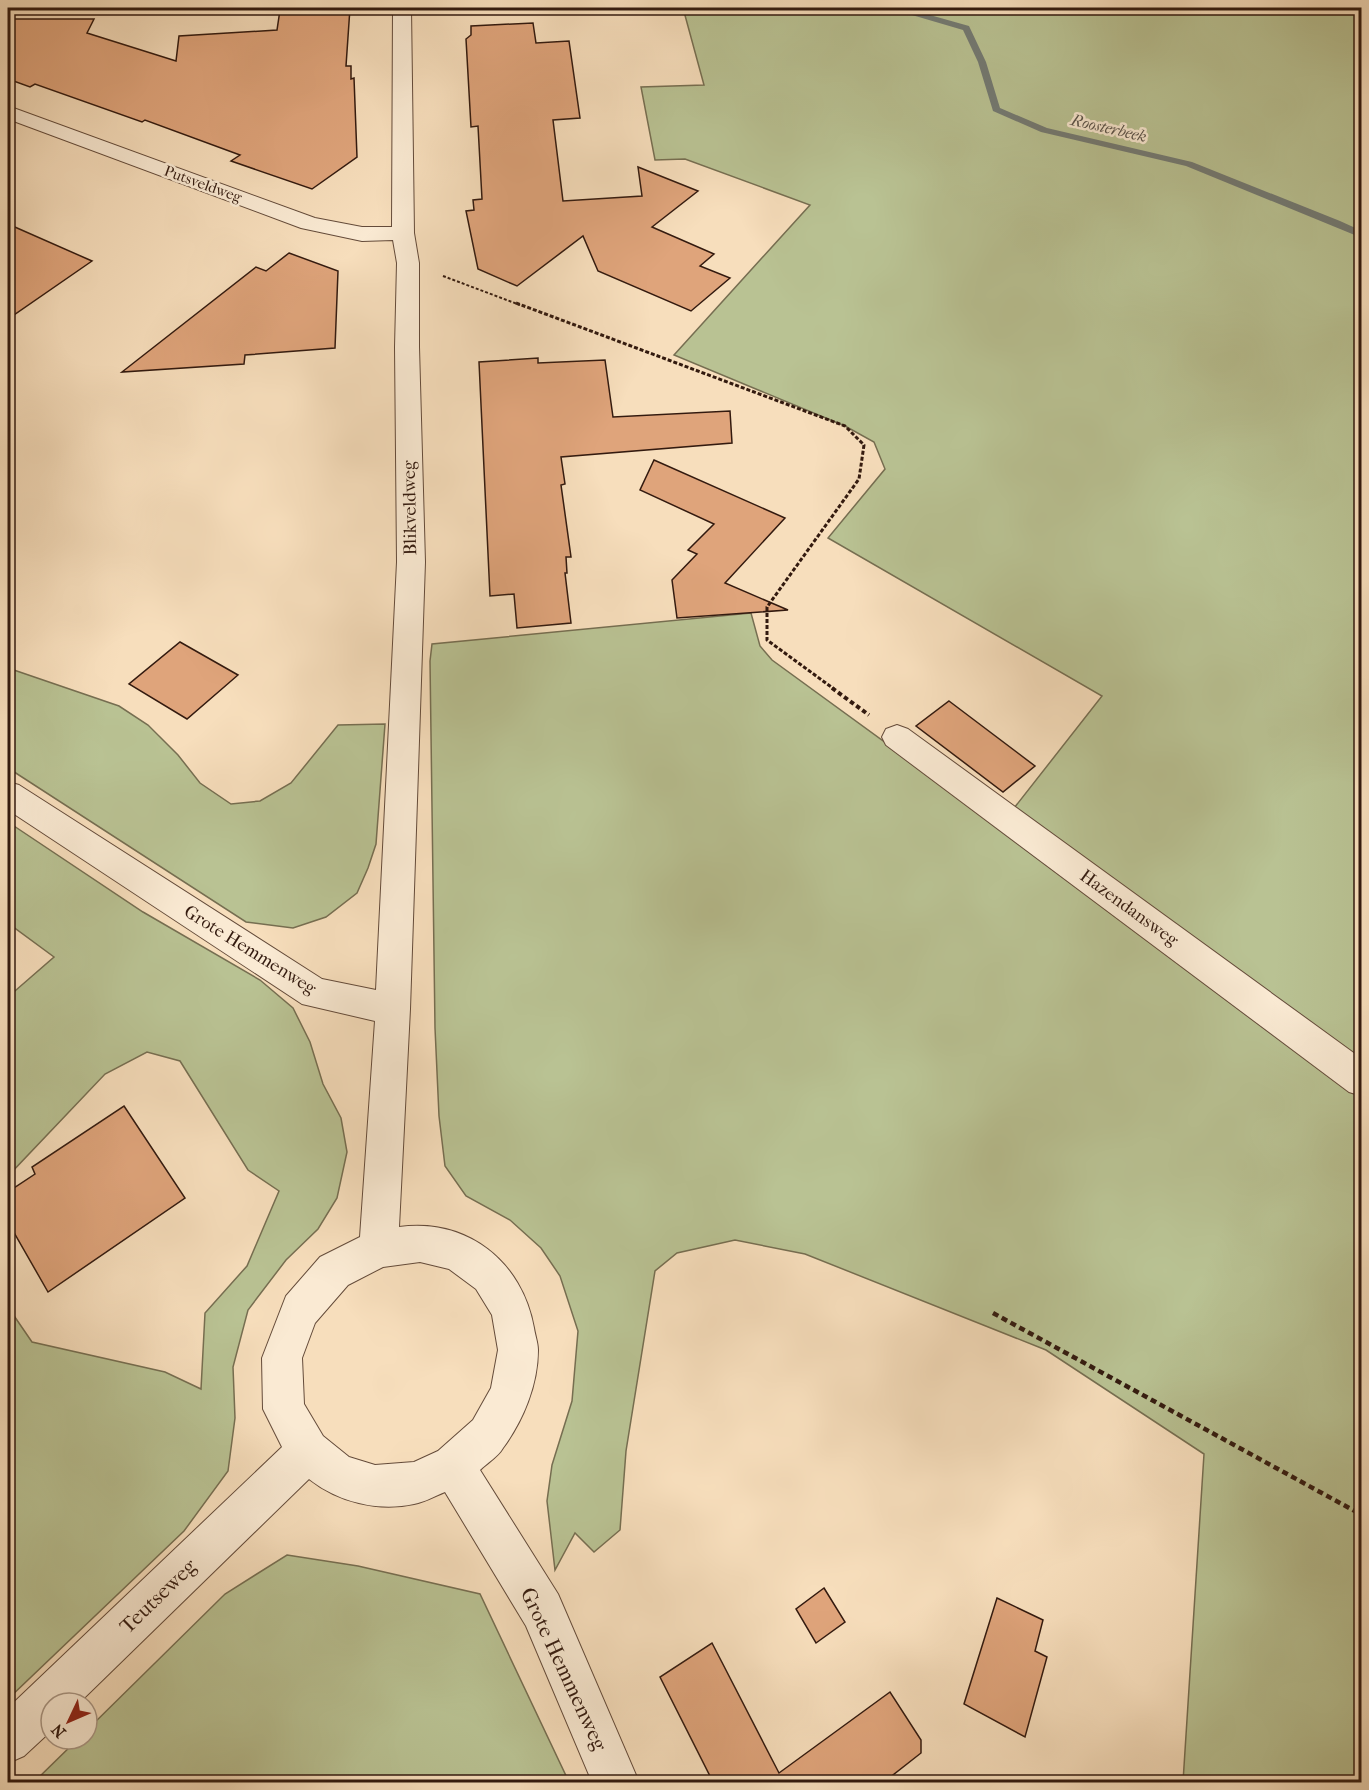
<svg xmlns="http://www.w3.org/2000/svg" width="1369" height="1790" font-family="'IM FELL French Canon',serif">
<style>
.green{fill:#b9c293;stroke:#766e51;stroke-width:1.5}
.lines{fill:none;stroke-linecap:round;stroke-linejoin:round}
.stream{fill:#747b74;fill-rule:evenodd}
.building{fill:#dfa47b;stroke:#331a0f;stroke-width:1.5}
.street-casing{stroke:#644b3a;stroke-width:2}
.path-far3{stroke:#331a0f;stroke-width:2;stroke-dasharray:3 2;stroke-linecap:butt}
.path-far2{stroke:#331a0f;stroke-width:3;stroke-dasharray:4 2;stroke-linecap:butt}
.path-far1{stroke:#331a0f;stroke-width:4;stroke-dasharray:4.5 3;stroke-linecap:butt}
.path{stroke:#331a0f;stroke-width:4.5;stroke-dasharray:6 4;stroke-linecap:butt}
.street{fill:#faead3;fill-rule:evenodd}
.labels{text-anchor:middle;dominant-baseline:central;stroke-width:5;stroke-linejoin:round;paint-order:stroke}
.far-street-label{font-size:15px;fill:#331a0f;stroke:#faead3}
.far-water-label{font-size:16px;font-style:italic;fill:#59524a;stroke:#faead3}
.street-label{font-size:18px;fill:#331a0f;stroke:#faead3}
.near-street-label{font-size:21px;fill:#331a0f;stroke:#faead3}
</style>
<rect width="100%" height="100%" fill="#f7debc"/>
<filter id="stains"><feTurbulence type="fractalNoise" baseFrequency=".00333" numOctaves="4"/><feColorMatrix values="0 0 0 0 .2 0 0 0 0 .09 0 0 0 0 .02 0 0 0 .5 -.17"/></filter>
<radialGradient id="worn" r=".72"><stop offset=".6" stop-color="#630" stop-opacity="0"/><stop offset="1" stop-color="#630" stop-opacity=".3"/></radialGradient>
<!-- green -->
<g class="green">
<polygon points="683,8 732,8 747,12 779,8 1361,8 1361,1782 1183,1782 1204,1454 1046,1350 805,1254 735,1240 677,1253 655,1271 626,1451 620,1530 594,1552 575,1533 555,1570 547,1501 552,1465 572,1401 578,1331 560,1276 541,1248 510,1220 466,1196 445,1166 439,1116 435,1028 430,661 432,644 751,613 760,646 772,660 1000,826 1102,696 828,538 885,469 874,442 845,426 674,355 810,205 685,159 655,160 641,87 704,85"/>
<polygon points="8,668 119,706 148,725 178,755 200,783 231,804 260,801 291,783 338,725 385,724 376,844 368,868 357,893 326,917 293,928 246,922 8,768"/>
<polygon points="8,822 143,912 260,980 293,1008 310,1042 323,1084 341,1118 347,1152 337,1198 318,1229 286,1260 248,1310 233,1367 235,1418 228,1471 184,1531 8,1699 8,1307 32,1342 165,1372 201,1389 205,1313 247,1266 279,1191 248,1170 180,1061 147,1052 105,1074 8,1176 8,997 54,957 8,923"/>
<polygon points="287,1555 358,1566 480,1594 569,1782 34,1782 78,1739 87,1739 87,1730 225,1594"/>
</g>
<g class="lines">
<!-- stream -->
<polygon class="stream" points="895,8 905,8 969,26 986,62 1000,108 1047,128 1192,162 1340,221 1362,231 1362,238 1186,166 1041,132 993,111 978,62 963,30 895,10"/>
</g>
<!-- building -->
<g class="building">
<polygon points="298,8 350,8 346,66 351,66 351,79 354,78 357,157 312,189 231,161 240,155 145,120 142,122 35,84 30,87 8,79 8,19 94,19 87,33 176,61 179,36 277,30 280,10"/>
<polygon points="533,23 536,43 569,41 580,118 553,120 563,201 642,196 638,167 698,191 652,227 714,254 700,266 730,278 691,311 598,271 583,236 517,286 478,269 466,211 474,210 473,200 482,199 478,126 471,127 466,39 471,35 471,26"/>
<polygon points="8,224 92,261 8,319"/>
<polygon points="289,253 338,271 335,348 245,355 244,364 122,372 256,267 266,271"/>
<polygon points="538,358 538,363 605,360 613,417 730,411 732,443 561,457 565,484 561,485 571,557 566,557 567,573 565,573 571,623 517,628 514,594 490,596 479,362"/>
<polygon points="654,460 785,518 725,583 788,610 677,618 672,580 697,554 688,550 714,524 640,490"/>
<polygon points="180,642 238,675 187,719 129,684"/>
<polygon points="949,701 1035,766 1003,792 916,726"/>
<polygon points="124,1106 185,1198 48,1292 8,1222 8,1192 35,1174 32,1167"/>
<polygon points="824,1588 845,1622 816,1643 796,1609"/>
<polygon points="997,1598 1043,1620 1035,1651 1047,1657 1025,1737 964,1704"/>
<polygon points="712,1643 779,1773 890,1692 921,1740 921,1753 884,1782 713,1782 660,1677"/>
</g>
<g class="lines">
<!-- street casing -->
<g class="street-casing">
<g id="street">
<path d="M393,8h18l3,225 5,30v84l6,215 -15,447 -11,218c68,-9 123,34 135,101 1,7 4,15 4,22 0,35 -15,71 -35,98 -5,9 -16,15 -23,22l78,124 81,188h-47l-66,-156 -81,-134c-10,4 -20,10 -31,12 -36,8 -76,-2 -105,-25l-230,224h-28v28l-27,25 -16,7v-55l274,-261 -19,-38 -1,-51 24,-62 34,-39 40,-20 15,-216 -73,-17 -294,-194v-28l11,3 303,194 54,11 21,-428 -2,-215 2,-84 -4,-23 -31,1 -61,-13 -293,-109v-13l307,112 47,9h30zM420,1262l29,7 27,20 16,26 6,35 -7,38 -18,32 -35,31 -24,11 -39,3 -26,-8 -26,-21 -19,-32 -2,-46 13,-35 33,-38 35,-18z"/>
<polygon points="897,725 908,729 1362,1059 1362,1096 1349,1092 886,745 882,737 886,729"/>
</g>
</g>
<!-- path-far3 -->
<polyline class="path-far3" points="443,276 520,305"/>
<!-- path-far2 -->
<polyline class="path-far2" points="516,303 845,426 864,445 859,479 767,607 767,640 834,689"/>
<!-- path-far1 -->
<polyline class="path-far1" points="832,688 869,715"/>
<!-- path -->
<polyline class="path" points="993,1313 1362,1515"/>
<!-- street -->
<use href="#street" class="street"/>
</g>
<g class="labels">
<!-- far-street labels -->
<g class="far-street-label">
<text transform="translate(203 184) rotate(20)">Putsveldweg</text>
</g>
<!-- far-water labels -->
<g class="far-water-label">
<text transform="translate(1109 128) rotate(13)">Roosterbeek</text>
</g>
<!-- street labels -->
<g class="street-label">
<text transform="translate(410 508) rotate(-91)">Blikveldweg</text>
<text transform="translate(1129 908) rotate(36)">Hazendansweg</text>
<text transform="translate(250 950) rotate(32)">Grote Hemmenweg</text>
</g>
<!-- near-street labels -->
<g class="near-street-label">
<text transform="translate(158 1596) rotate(-44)">Teutseweg</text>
<text transform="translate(564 1669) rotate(65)">Grote Hemmenweg</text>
</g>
</g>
<!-- margin -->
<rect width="1369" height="1790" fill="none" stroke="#f7debc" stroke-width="30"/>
<rect x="9" y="9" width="1351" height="1772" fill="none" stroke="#331a0f" stroke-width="3"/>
<rect x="15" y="15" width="1339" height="1760" fill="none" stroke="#331a0f" stroke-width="1.5"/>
<!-- north arrow -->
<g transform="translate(69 1721) rotate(226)"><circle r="28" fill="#faead3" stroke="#aa9785" stroke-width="1.5"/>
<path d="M0-4.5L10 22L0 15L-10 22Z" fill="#8f2418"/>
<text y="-9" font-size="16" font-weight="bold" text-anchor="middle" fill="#331a0f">N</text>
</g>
<rect width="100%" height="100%" filter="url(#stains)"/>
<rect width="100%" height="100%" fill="url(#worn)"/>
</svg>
